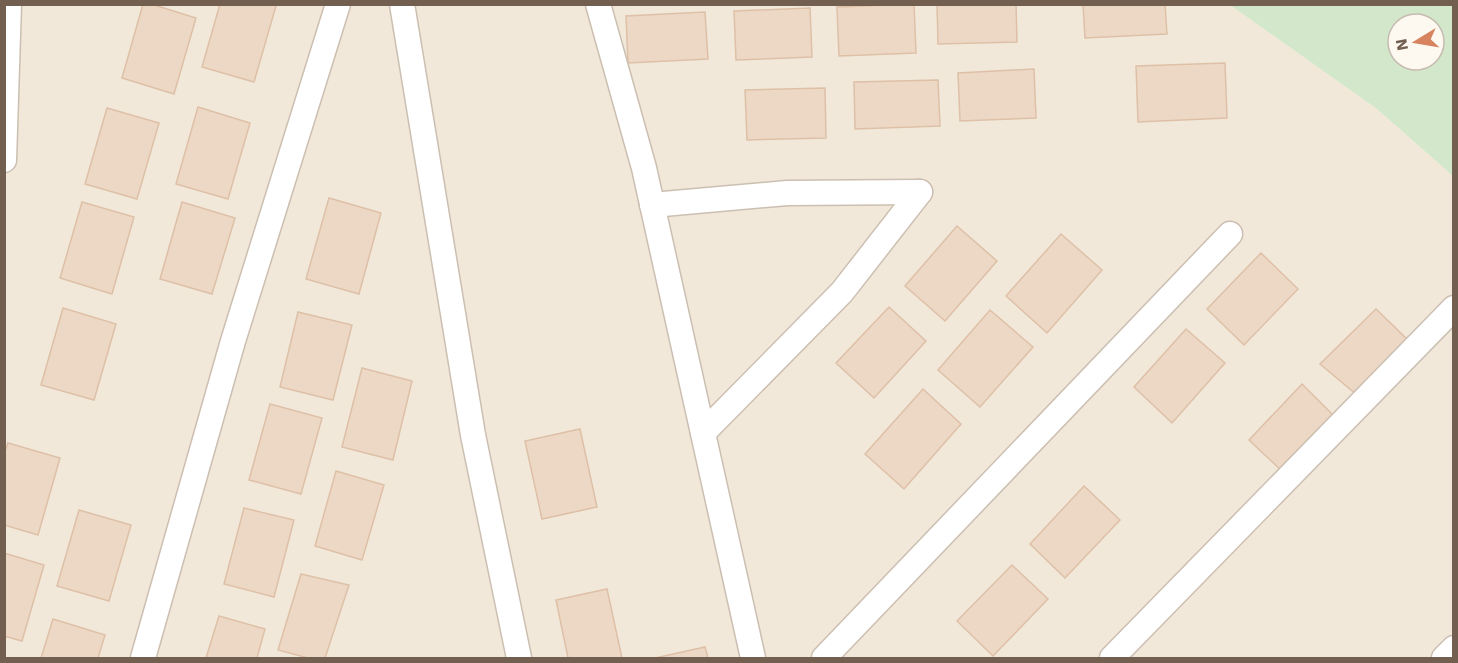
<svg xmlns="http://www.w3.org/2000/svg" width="1458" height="663" font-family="'Work Sans',sans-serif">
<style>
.residential{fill:#f1e8da}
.green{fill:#d3e7ca;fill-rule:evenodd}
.building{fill:#edd8c5;stroke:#dec0a7;stroke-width:1.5}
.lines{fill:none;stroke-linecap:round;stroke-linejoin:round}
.minor-casing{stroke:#ccbfb1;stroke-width:27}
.minor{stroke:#fff;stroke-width:24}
</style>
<rect width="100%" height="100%" fill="#faf6ea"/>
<!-- residential -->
<polygon class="residential" points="4,5 1230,5 1377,109 1453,176 1453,658 5,658"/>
<!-- green -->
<path class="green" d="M1230,5h223v171l-76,-67zM1398,24h36v36h-36z"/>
<!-- building -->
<g class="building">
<polygon points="143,4 151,4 196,18 174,94 122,78"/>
<polygon points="220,4 272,4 276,6 254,82 202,67"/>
<polygon points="914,4 916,53 839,56 837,7"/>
<polygon points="937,4 1016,4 1017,42 938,44"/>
<polygon points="1083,4 1165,4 1167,34 1085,38"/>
<polygon points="810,8 812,57 736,60 734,11"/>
<polygon points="705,12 708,59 628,63 626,16"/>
<polygon points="1225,63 1227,118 1138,122 1136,66"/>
<polygon points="1034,69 1036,118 960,121 958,73"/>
<polygon points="938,80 940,126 855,129 854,82"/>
<polygon points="825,88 826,138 747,140 745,90"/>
<polygon points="198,107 250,123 228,199 176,184"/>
<polygon points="107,108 159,123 137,199 85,184"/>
<polygon points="329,198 381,213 359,294 306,279"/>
<polygon points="82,202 134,217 112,294 60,278"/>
<polygon points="182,202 235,218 212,294 160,279"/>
<polygon points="957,226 997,261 945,321 905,286"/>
<polygon points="1061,234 1102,270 1047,333 1006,296"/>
<polygon points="1261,253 1298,289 1244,345 1207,309"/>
<polygon points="889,307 926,341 874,398 836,363"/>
<polygon points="63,308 116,324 94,400 41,385"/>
<polygon points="1376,309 1408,340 1357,395 1320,364"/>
<polygon points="990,310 1033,347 980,407 938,370"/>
<polygon points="298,312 352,325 333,400 280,387"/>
<polygon points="1186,329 1225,363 1172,423 1134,387"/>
<polygon points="362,368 412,381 393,460 342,447"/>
<polygon points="1302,384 1337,419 1284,473 1249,440"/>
<polygon points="923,389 961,424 904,489 865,454"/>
<polygon points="270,404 322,418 301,494 249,480"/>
<polygon points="580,429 597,507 542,519 525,441"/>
<polygon points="8,443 60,458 38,535 4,525 4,454"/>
<polygon points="336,471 384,485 362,560 315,546"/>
<polygon points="1084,486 1120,520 1065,578 1030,544"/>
<polygon points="244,508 294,520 274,597 224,584"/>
<polygon points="79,510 131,525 109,601 57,586"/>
<polygon points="4,553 44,565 22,641 4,636"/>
<polygon points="1012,565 1048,599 993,656 957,621"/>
<polygon points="301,574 349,585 325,658 308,658 278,650"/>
<polygon points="607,589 622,658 568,658 556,600"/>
<polygon points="219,616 265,629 257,658 206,658"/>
<polygon points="53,619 105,635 98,658 41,658"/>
<polygon points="705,647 708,658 655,658"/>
</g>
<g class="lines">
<!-- minor casing -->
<g class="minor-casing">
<g id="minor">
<polyline points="402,4 473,435 519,658"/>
<polyline points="598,4 644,168 753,658"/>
<polyline points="4,160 9,4"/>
<polyline points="652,205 787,193 920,192"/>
<polyline points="703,433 842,292 920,192"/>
<polyline points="143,658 233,341 338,4"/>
<polyline points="824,658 1230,234"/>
<polyline points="1112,658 1454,308"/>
<polyline points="1444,658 1454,648"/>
</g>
</g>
<!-- minor -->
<use href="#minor" class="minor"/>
</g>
<!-- border -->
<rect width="1458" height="663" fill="none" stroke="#735f50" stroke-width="12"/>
<!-- north arrow -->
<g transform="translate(1416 42) rotate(259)"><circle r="28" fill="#fdf9f1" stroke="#c6bbb1" stroke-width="1.5"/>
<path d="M0-4.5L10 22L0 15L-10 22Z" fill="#d6835e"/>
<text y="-9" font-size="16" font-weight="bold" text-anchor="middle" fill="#735f50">N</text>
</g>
</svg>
